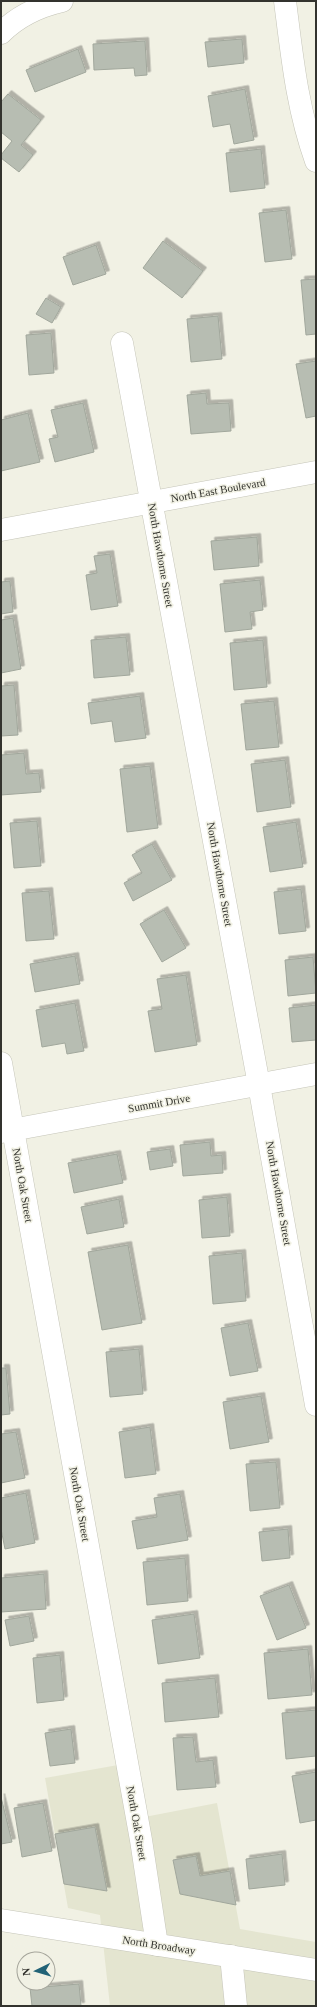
<svg xmlns="http://www.w3.org/2000/svg" width="317" height="2007" font-family="Georgia,serif">
<style>
.built{fill:#e4e5d0}
.building{fill:#b7bdb2;stroke:#a1a79c;filter:url(#shadow)}
.lines{fill:none;stroke-linecap:round;stroke-linejoin:round}
.minor-casing{stroke:#c5c5b9;stroke-width:23}
.secondary-casing{stroke:#c5c5b9;stroke-width:23}
.minor{stroke:#fff;stroke-width:22}
.secondary{stroke:#fff;stroke-width:22}
.labels{text-anchor:middle;dominant-baseline:central;stroke-width:3;stroke-linejoin:round;paint-order:stroke}
.street-label{font-size:11px;fill:#33332e;stroke:#f1f1e4}
</style>
<defs>
<filter id="shadow"><feDropShadow dx="3.5" dy="-3.5" stdDeviation="0" flood-color="#0004"/></filter>
</defs>
<rect width="100%" height="100%" fill="#f1f1e4"/>
<!-- built -->
<polygon class="built" points="118,1765 129,1820 217,1803 240,1929 316,1942 316,2006 110,2006 100,1915 68,1908 45,1778"/>
<!-- building -->
<g class="building">
<polygon points="242,39 244,63 208,67 205,42"/>
<polygon points="145,41 147,75 135,76 134,68 94,70 93,44"/>
<polygon points="78,49 86,72 35,92 26,70"/>
<polygon points="245,89 254,140 234,144 230,124 213,127 208,96"/>
<polygon points="8,94 41,120 21,145 33,155 19,172 1,158 1,155 12,141 1,132 1,102"/>
<polygon points="261,149 265,188 230,192 226,153"/>
<polygon points="286,210 292,259 265,262 259,213"/>
<polygon points="163,241 203,271 182,298 143,268"/>
<polygon points="96,245 106,274 73,285 63,257"/>
<polygon points="316,279 316,334 306,335 301,280"/>
<polygon points="46,298 61,307 52,323 36,314"/>
<polygon points="218,316 222,359 191,362 187,319"/>
<polygon points="51,333 54,373 29,375 26,335"/>
<polygon points="316,361 316,416 306,418 296,364"/>
<polygon points="206,393 207,404 229,403 231,431 191,434 187,395"/>
<polygon points="83,403 94,452 55,462 49,439 58,437 51,410"/>
<polygon points="28,413 40,462 1,471 1,420"/>
<polygon points="257,537 259,566 214,570 211,541"/>
<polygon points="110,554 118,606 91,610 86,575 97,573 94,556"/>
<polygon points="260,580 263,610 250,612 252,629 225,632 220,584"/>
<polygon points="10,581 13,612 1,614 1,582"/>
<polygon points="13,618 21,669 1,673 1,620"/>
<polygon points="126,637 130,675 94,678 91,640"/>
<polygon points="263,640 267,687 234,690 230,643"/>
<polygon points="14,685 18,735 1,736 1,686"/>
<polygon points="140,696 146,738 115,742 112,721 91,724 88,703"/>
<polygon points="274,701 279,747 246,750 241,704"/>
<polygon points="24,753 26,774 39,773 41,792 1,795 1,755"/>
<polygon points="285,760 291,807 257,812 251,764"/>
<polygon points="150,766 158,828 127,832 120,769"/>
<polygon points="37,821 41,866 14,868 10,823"/>
<polygon points="296,822 303,867 270,872 263,827"/>
<polygon points="152,844 172,880 133,901 124,883 142,873 132,855"/>
<polygon points="301,889 306,931 279,934 274,892"/>
<polygon points="49,891 54,939 26,941 22,893"/>
<polygon points="164,910 186,948 162,962 140,924"/>
<polygon points="75,956 80,984 35,992 30,964"/>
<polygon points="313,957 316,993 288,996 285,960"/>
<polygon points="186,975 197,1045 155,1052 148,1011 162,1009 157,979"/>
<polygon points="75,1003 84,1051 67,1054 65,1043 42,1047 36,1010"/>
<polygon points="316,1005 316,1040 292,1042 289,1008"/>
<polygon points="210,1142 211,1156 222,1155 223,1173 183,1176 180,1145"/>
<polygon points="170,1149 173,1166 150,1170 147,1152"/>
<polygon points="117,1154 123,1183 74,1193 68,1163"/>
<polygon points="227,1197 230,1236 202,1238 199,1200"/>
<polygon points="119,1199 124,1227 87,1234 81,1207"/>
<polygon points="128,1245 142,1323 102,1330 88,1252"/>
<polygon points="242,1253 246,1301 213,1304 209,1256"/>
<polygon points="248,1323 258,1371 230,1376 221,1328"/>
<polygon points="139,1349 143,1394 110,1397 106,1352"/>
<polygon points="1,1368 6,1368 10,1414 1,1415"/>
<polygon points="261,1396 269,1442 230,1449 223,1402"/>
<polygon points="150,1427 156,1474 125,1478 119,1432"/>
<polygon points="16,1432 25,1478 1,1483 1,1434"/>
<polygon points="276,1462 280,1508 250,1511 246,1464"/>
<polygon points="26,1493 35,1543 5,1549 1,1529 1,1498"/>
<polygon points="180,1494 188,1540 137,1549 132,1521 157,1517 154,1498"/>
<polygon points="288,1529 290,1558 262,1561 259,1532"/>
<polygon points="185,1558 188,1601 147,1605 143,1562"/>
<polygon points="44,1574 46,1609 1,1612 1,1578"/>
<polygon points="289,1585 306,1628 277,1640 260,1596"/>
<polygon points="194,1614 200,1658 158,1664 152,1620"/>
<polygon points="29,1616 34,1641 10,1646 5,1620"/>
<polygon points="308,1649 312,1695 268,1699 264,1653"/>
<polygon points="60,1655 64,1700 37,1703 33,1658"/>
<polygon points="215,1678 219,1717 165,1722 162,1683"/>
<polygon points="316,1710 316,1756 286,1759 282,1713"/>
<polygon points="71,1729 75,1763 50,1766 45,1733"/>
<polygon points="193,1737 196,1762 213,1760 216,1787 177,1790 173,1738"/>
<polygon points="316,1772 316,1820 300,1823 292,1776"/>
<polygon points="1,1797 12,1842 1,1844"/>
<polygon points="43,1803 52,1851 22,1857 14,1808"/>
<polygon points="95,1827 107,1891 64,1884 55,1834"/>
<polygon points="282,1854 285,1885 249,1889 246,1859"/>
<polygon points="196,1856 200,1876 230,1871 236,1905 180,1894 173,1860"/>
<polygon points="79,1984 81,2006 32,2006 30,1988"/>
</g>
<g class="lines">
<!-- minor casing -->
<g class="minor-casing">
<g id="minor">
<path d="M285,1c7,55 12,107 31,160"/>
<path d="M1,33c17,-17 39,-27 61,-32"/>
<polyline points="122,343 259,1085 316,1405"/>
<polyline points="1,530 316,472"/>
<polyline points="1,1063 141,1840 157,1945"/>
<polyline points="1,1132 316,1074"/>
<polyline points="231,1956 236,2006"/>
</g>
</g>
<!-- secondary casing -->
<g class="secondary-casing">
<polyline id="secondary" points="1,1920 316,1970"/>
</g>
<!-- minor -->
<use href="#minor" class="minor"/>
<!-- secondary -->
<use href="#secondary" class="secondary"/>
</g>
<g class="labels">
<!-- street labels -->
<g class="street-label">
<text transform="translate(218 490) rotate(-10)">North East Boulevard</text>
<text transform="translate(161 555) rotate(80)">North Hawthorne Street</text>
<text transform="translate(220 874) rotate(80)">North Hawthorne Street</text>
<text transform="translate(159 1103) rotate(-10)">Summit Drive</text>
<text transform="translate(23 1185) rotate(80)">North Oak Street</text>
<text transform="translate(279 1193) rotate(80)">North Hawthorne Street</text>
<text transform="translate(80 1504) rotate(80)">North Oak Street</text>
<text transform="translate(137 1823) rotate(80)">North Oak Street</text>
<text transform="translate(159 1945) rotate(9)">North Broadway</text>
</g>
</g>
<!-- border -->
<rect width="317" height="2007" fill="none" stroke="#33332e" stroke-width="4"/>
<!-- north arrow -->
<g transform="translate(36 1971) rotate(265)"><circle r="19" fill="#f1f1e4" stroke="#a5a59b"/>
<path d="M0-3L7 15L0 10L-7 15Z" fill="#216276"/>
<text y="-6" font-size="11" font-weight="bold" text-anchor="middle" fill="#33332e">N</text>
</g>
</svg>
